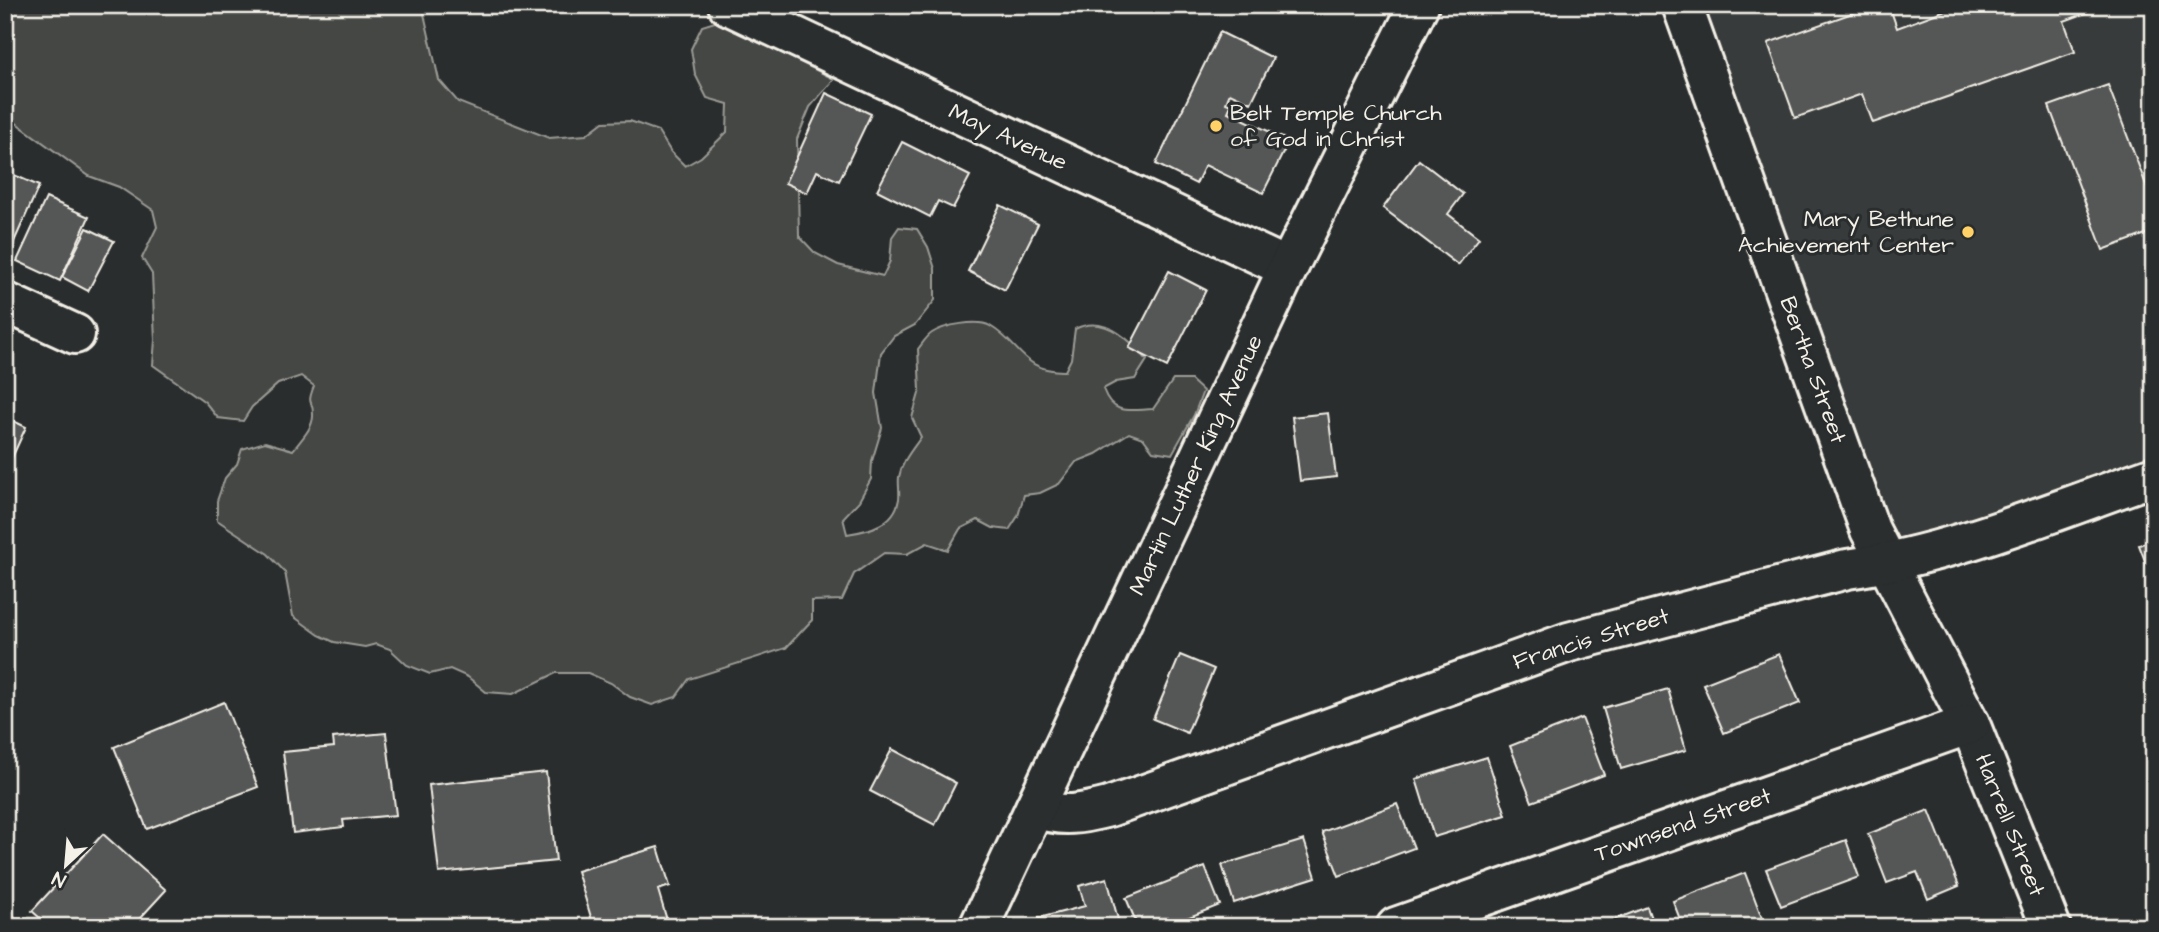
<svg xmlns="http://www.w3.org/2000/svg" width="2159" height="932" font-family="'Architects Daughter',sans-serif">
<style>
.built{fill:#373a3a}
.green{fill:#444645;stroke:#9c9c96;stroke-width:2}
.building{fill:#555756;stroke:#f4f1e8;stroke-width:2}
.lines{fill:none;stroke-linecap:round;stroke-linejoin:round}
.minor-casing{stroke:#f4f1e8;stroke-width:44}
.minor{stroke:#2a2d2e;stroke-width:38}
.poi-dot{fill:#ffd166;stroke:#2a2d2e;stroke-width:2.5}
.labels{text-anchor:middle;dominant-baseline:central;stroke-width:6;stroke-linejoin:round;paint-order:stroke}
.poi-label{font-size:23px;fill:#f4f1e8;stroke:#2a2d2e;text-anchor:start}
.street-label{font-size:23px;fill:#f4f1e8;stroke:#2a2d2e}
</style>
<rect width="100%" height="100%" fill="#2a2d2e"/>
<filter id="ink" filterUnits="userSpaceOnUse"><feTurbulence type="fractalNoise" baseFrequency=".0143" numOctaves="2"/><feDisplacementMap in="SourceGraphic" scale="14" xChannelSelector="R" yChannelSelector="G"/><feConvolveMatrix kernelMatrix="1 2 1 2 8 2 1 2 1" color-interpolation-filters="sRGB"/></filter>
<g filter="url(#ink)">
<!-- built -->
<polygon class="built" points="1703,5 2154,5 2154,460 1907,542 1895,542 1888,535"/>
<!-- green -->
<path class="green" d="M5,5h417l17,75 19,22 91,36 37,-3 17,-13 27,-1 28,10 13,21 14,14 16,-9 26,-25 1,-28 -21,-6 -12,-24 -4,-25 11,-23 16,-5 116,58 -24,28 -13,32 2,97 16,17 23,12 45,11 7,-15 2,-24 7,-10 18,2 11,18 7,22v31l-20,25 -21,11 -13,17 -5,40 6,35 -10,33 -1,18 -12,22 -16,17 4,16c22,-3 48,-10 52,-35 1,-7 -1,-15 0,-22 3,-16 13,-27 22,-40l-9,-19 8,-28 -2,-41c4,-5 9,-13 14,-16 12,-8 46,-14 58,-7 31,18 32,46 75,45l6,-12 4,-30c29,-15 55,10 72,31l-12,19 -19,3 -13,7c10,27 26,21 50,20l20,-29h18l12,11 -9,24 -22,39 -19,-3 -10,-13 -14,-5 -33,21 -20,8 -17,22 -19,9 -16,2 -6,21 -9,14 -16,-2 -15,-8 -18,9 -12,21 -21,-7 -20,11 -23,-1 -30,21 -12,26 -30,1v19l-26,28 -97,31 -13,18 -24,8 -22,-8 -19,-14 -23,-10h-32l-43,21 -27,-2 -18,-15 -18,-8 -20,5 -23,-9 -17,-16 -14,-5 -11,3 -31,-5 -15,-7 -26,-19 -8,-44 -17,-18 -51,-34v-19l8,-23 12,-14 5,-15 23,-7 28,8c8,-10 21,-23 20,-36 0,-15 -7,-8 1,-28l-13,-10 -23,8 -26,23 -9,14 -25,-3 -13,-16 -52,-37 2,-25 -3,-66 -10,-16 15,-31 -4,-17 -34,-23 -30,-11 -77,-56 -7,-2z"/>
<!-- building -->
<g class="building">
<polygon points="1875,5 1889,5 1897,28 1959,5 2108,5 2064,21 2075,52 1873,123 1862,94 1795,118 1768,43"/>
<polygon points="1220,32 1273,58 1251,103 1230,93 1226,103 1231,105 1228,112 1289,141 1263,193 1205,165 1196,184 1156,164"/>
<polygon points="2108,85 2154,206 2154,231 2103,250 2049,106"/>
<polygon points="826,93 871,114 839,181 817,171 807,193 785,183"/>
<polygon points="902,142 970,176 953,208 938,201 930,217 877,190"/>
<polygon points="1419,160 1463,194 1448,214 1479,238 1458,265 1383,208"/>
<polygon points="5,171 39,186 9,253 5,251"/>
<polygon points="46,198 89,217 60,281 17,261"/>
<polygon points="1000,205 1038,224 1005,290 968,271"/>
<polygon points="87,228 114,241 88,291 62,277"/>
<polygon points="1169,271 1206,290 1167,367 1129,348"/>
<polygon points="1328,413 1336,477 1300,481 1292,417"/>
<polygon points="5,417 26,427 5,473"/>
<polygon points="2154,539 2154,584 2139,545"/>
<polygon points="1779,654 1800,703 1724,733 1703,684"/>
<polygon points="1180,655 1214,669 1187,733 1153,719"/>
<polygon points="1668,689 1686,750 1621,769 1603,708"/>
<polygon points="224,702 258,787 147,829 114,747"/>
<polygon points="1582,718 1604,775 1532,802 1510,746"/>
<polygon points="386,733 396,815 343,820 344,827 293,833 283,752 334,747 333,738"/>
<polygon points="892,749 956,783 935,825 870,791"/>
<polygon points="1487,757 1506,815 1434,837 1416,779"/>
<polygon points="546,772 556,861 439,873 429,785"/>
<polygon points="1397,804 1414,848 1339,876 1322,832"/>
<polygon points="1929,810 1959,886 1928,899 1917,872 1887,883 1868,834"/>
<polygon points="103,834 166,890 132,927 50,927 32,911"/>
<polygon points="1304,840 1316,877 1234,903 1222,865"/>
<polygon points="1846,840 1859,877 1781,906 1766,869"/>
<polygon points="658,847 670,886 658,890 669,927 594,927 577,871"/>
<polygon points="1205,867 1220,905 1164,927 1138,927 1126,898"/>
<polygon points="1745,873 1765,926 1683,927 1673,901"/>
<polygon points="1107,878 1120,927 1041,927 1039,918 1085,906 1079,886"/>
<polygon points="1647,907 1654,927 1595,927"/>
</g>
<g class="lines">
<!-- minor casing -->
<g class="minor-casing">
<g id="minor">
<polyline points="728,5 1288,268"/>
<polyline points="1682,5 1870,530 1970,724 2051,927"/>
<polyline points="5,302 75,334"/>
<path d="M1035,808c27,10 47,6 74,-1l460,-165 278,-73c106,-15 206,-58 307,-93"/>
<polyline points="979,927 1288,268 1419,5"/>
<polyline points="1396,927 1970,724"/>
</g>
</g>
<!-- minor -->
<use href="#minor" class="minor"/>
</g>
</g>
<!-- markers -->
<g class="poi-dot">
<circle cx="1216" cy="126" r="7"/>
<circle cx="1968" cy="232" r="7"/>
</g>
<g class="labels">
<!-- poi labels -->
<g class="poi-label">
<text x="1230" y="113">Belt Temple Church<tspan x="1230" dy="26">of God in Christ</tspan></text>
<text x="1954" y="219" text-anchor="end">Mary Bethune<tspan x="1954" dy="26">Achievement Center</tspan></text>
</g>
<!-- street labels -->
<g class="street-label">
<text transform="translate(1008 137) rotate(25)">May Avenue</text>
<text transform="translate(1813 370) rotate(70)">Bertha Street</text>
<text transform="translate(1196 465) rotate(-65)">Martin Luther King Avenue</text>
<text transform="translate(1591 639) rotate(-17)">Francis Street</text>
<text transform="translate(1683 825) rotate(-19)">Townsend Street</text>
<text transform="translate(2010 825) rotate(68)">Harrell Street</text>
</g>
</g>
<!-- margin -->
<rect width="2159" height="932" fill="none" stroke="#2a2d2e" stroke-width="28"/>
<rect x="14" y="14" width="2131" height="904" fill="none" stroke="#f4f1e8" stroke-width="2.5" filter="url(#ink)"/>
<!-- north arrow -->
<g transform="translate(66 865) rotate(206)" stroke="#2a2d2e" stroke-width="5" paint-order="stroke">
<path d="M0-5L12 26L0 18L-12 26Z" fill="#f4f1e8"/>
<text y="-10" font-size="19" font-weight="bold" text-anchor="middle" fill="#f4f1e8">N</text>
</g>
</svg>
